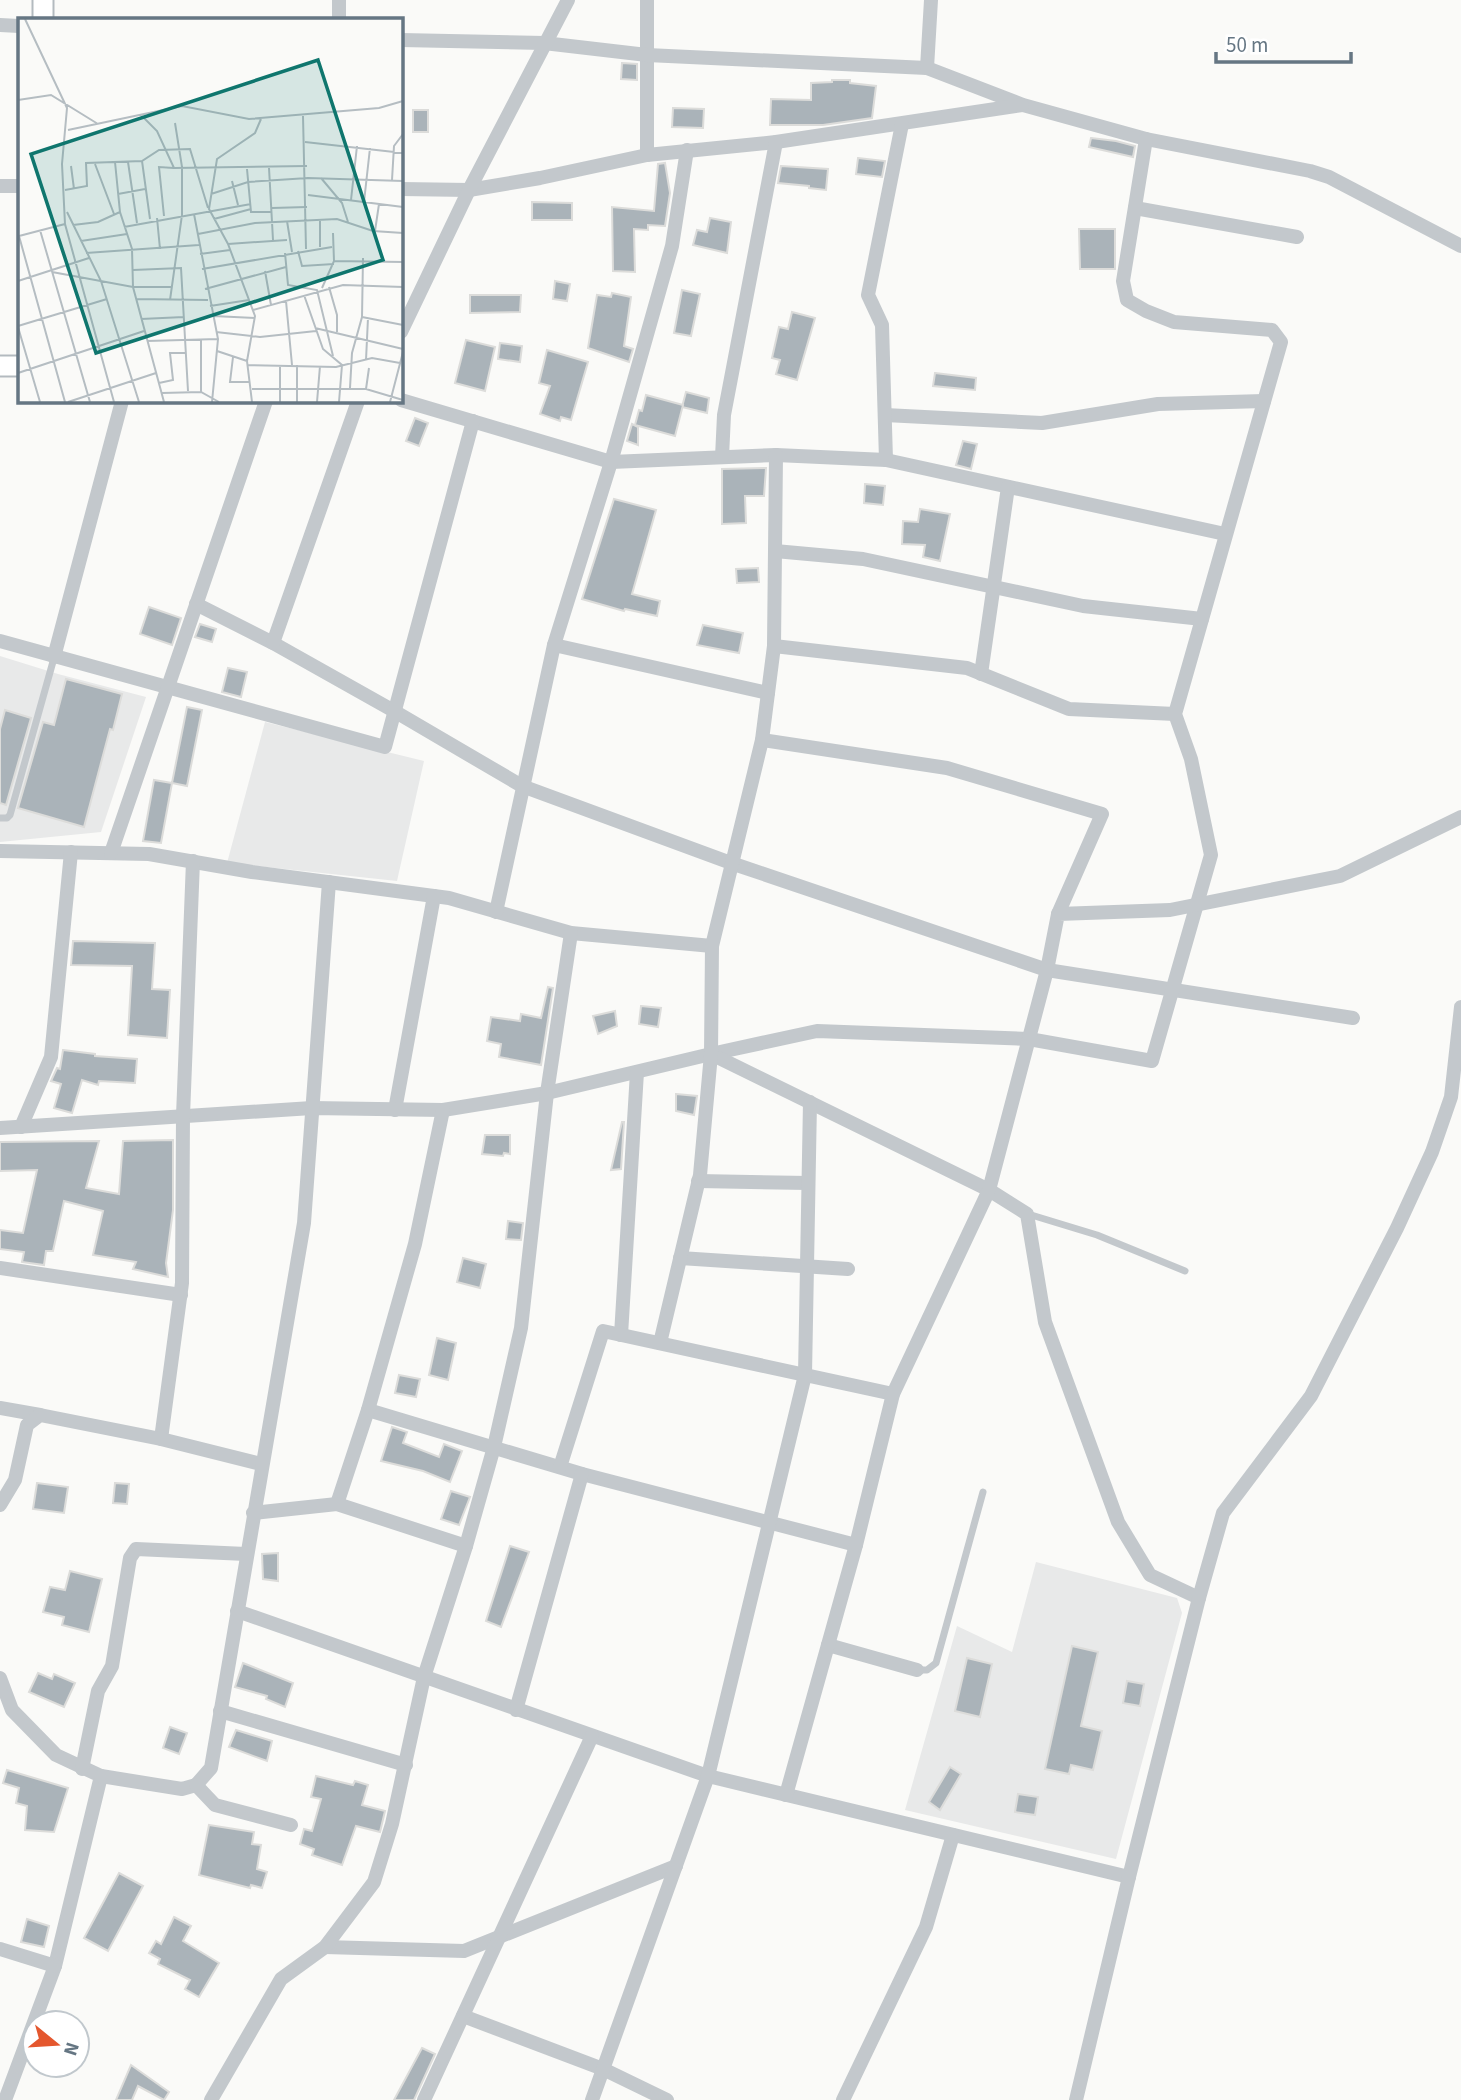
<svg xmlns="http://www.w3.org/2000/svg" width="1461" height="2100" font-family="'Source Sans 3',sans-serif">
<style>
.built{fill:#e8e9e9}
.building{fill:#aab3b9;stroke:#dcdcda;stroke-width:2}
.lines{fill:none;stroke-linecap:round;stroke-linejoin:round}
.secondary-casing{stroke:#b3babf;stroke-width:23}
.lane{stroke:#c3c8cc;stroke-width:7}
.street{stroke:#c3c8cc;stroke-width:14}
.secondary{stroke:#fff;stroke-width:19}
.inset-road{fill:none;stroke:#b5bdc2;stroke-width:2}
.view{fill:#0f766e;fill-opacity:0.15;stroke:#0f766e;stroke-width:3.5}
.inset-edge{fill:none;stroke:#657683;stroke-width:3.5}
</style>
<rect width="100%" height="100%" fill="#fafaf8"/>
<!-- built -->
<g class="built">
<polygon points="0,656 58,674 146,697 101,832 0,842"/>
<polygon points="265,722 424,761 397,881 227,863"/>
<polygon points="1036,1562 1177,1598 1182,1613 1116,1859 905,1810 957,1626 1012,1652"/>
</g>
<!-- building -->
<g class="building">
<polygon points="622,63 637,64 637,80 621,79"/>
<polygon points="832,80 850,80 850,83 876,86 872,118 823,125 770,125 771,99 811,100 811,83 832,82"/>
<polygon points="673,108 704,109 703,128 672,127"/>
<rect x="413" y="110" width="15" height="22"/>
<polygon points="1091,138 1116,141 1135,146 1133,157 1089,147"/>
<polygon points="858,158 885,161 882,177 856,174"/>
<polygon points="665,163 670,193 665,226 648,225 648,230 634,229 635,272 613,271 612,207 654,211 658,164"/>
<polygon points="781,166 828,169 826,190 809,188 809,186 778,183"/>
<polygon points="532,202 572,203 572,220 532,220"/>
<polygon points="710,218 731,222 727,253 693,245 697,230 707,232"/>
<polygon points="1079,229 1115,229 1115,269 1080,269"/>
<polygon points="555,281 570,284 567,301 553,299"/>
<polygon points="682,290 700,294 691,336 674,333"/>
<polygon points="612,293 631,297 624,346 633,349 629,362 588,348 597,295 611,297"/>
<polygon points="470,295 521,295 520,312 470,313"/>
<polygon points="792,312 815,318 797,380 776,374 780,360 772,358 779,327 788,329"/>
<polygon points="466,340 495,347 485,391 455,383"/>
<polygon points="500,343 522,346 520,362 498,359"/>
<polygon points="547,350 588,362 571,420 561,417 560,421 540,414 550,386 539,383"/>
<polygon points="935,373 976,378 975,390 933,386"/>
<polygon points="686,392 709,398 707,413 682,407"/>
<polygon points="646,395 683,405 675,436 635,425 639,410 642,411"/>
<polygon points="415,418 428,423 419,446 406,441"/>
<polygon points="632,424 638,427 638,445 627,441"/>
<polygon points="963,441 977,444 971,469 956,465"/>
<polygon points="766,468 764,496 745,496 746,523 722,524 722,469"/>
<polygon points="865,484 885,486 883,505 864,503"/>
<polygon points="614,499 656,510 632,594 660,601 657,616 625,609 624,611 582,599"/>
<polygon points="920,509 950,514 940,561 923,557 925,545 902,544 903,521 918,522"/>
<polygon points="758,568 759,582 737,583 736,569"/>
<polygon points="149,607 181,618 172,645 140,634"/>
<polygon points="200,624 216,629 212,642 195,637"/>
<polygon points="703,625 743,633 739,653 697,645"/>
<polygon points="228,668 247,672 241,697 222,692"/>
<polygon points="66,679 122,694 113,730 110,729 84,827 18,808 43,722 54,725"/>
<polygon points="187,707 202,710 187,786 172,783 161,843 143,841 154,780 172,783"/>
<polygon points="5,710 31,718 6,805 0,803 0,729"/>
<polygon points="73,941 155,943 152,989 170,990 167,1038 128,1035 132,966 71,965"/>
<polygon points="548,987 553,988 541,1065 499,1057 501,1044 487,1041 491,1017 520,1021 521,1014 541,1018"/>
<polygon points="641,1006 661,1008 658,1027 639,1024"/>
<polygon points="615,1011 617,1026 598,1034 593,1016"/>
<polygon points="63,1050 95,1054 95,1056 137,1059 135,1083 99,1081 98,1085 82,1080 72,1113 54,1108 61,1084 51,1081 57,1068 60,1069"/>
<polygon points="676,1094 697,1096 694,1115 676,1111"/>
<polygon points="622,1122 624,1122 621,1169 611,1170"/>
<polygon points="485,1135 510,1135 510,1154 504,1153 503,1156 482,1154"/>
<polygon points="173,1140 173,1210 166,1263 168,1277 133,1269 136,1262 93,1255 103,1211 64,1201 53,1251 46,1251 44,1265 22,1262 24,1252 0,1249 0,1230 23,1233 37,1170 0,1171 0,1142 99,1141 86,1188 119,1194 123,1141"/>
<polygon points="508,1221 523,1223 521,1240 506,1239"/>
<polygon points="463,1258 486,1264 480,1288 457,1282"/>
<polygon points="437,1338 456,1343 448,1380 429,1375"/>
<polygon points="399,1375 420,1379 416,1397 395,1393"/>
<polygon points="392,1427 407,1432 403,1443 439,1457 444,1444 462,1451 450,1482 423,1471 381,1461"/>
<polygon points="37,1483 68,1487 64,1513 33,1509"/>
<polygon points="115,1483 129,1484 127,1504 113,1503"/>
<polygon points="451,1491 470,1497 459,1525 441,1519"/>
<polygon points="510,1546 529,1552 501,1627 486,1621"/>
<polygon points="278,1553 278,1581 263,1579 262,1554"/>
<polygon points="70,1571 102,1579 89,1632 62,1625 64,1617 43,1612 50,1587 65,1590"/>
<polygon points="1072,1646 1098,1652 1081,1726 1102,1731 1093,1770 1071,1765 1069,1774 1045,1769"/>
<polygon points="967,1658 992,1664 980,1717 955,1711"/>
<polygon points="243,1663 293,1683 285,1707 266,1699 267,1696 235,1687"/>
<polygon points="38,1673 52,1679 54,1674 75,1683 64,1707 29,1692"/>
<polygon points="1127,1681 1144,1684 1140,1706 1123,1703"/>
<polygon points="170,1727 187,1733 179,1754 163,1748"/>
<polygon points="236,1730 272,1741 267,1761 229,1747"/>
<polygon points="950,1767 961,1774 940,1810 929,1802"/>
<polygon points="7,1770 68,1788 54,1832 25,1830 27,1806 16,1803 19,1788 3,1783"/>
<polygon points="316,1776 353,1785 355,1781 368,1785 362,1805 385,1811 380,1832 356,1826 342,1865 312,1855 314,1849 300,1844 304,1829 312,1831 321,1799 311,1797"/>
<polygon points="1018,1794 1038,1797 1035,1815 1015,1812"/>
<polygon points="209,1825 254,1832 252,1844 261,1845 257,1869 267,1872 262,1888 251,1885 250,1888 199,1875"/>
<polygon points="119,1873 143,1886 108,1951 84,1938"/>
<polygon points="174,1917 191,1926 183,1941 219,1963 199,1997 185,1989 190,1980 158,1964 160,1959 149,1953 156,1941 161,1944"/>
<polygon points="27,1919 49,1926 44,1947 21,1942"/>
<polygon points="422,2048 435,2054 414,2100 394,2100"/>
<polygon points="131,2065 169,2092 164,2100 138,2086 132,2100 116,2100"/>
</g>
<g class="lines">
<!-- secondary casing -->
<g class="secondary-casing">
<g id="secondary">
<polyline points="43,0 43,19"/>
<polyline points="0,366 19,366"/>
</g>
</g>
<!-- lane -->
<g class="lane">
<polyline points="0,818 7,818 10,815 54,658"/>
<polyline points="1028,1214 1097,1235 1185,1271"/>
<polyline points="917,1670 927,1670 936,1663 983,1492"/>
</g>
<!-- street -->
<g class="street">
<polyline points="647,0 647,155"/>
<polyline points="339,19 339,0"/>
<polyline points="0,25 19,26"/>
<polyline points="401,40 544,43 647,55 927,68 1023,105 1146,139 1310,171 1329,177 1461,246"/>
<polyline points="927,68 931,0"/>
<polyline points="0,186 19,186"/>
<polyline points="401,189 469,190 540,178 647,155 776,142 1022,105"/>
<polyline points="1135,208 1297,237"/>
<polyline points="401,332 469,190 568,0"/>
<polyline points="401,400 611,462 776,455 886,460 1225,534"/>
<polyline points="885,415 1042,423 1158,404 1264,401"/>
<polyline points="722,457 724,415 776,142"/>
<polyline points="886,460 882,325 868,295 902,124"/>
<polyline points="775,551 863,559 1083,606 1202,619"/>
<polyline points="196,604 273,643 394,711 522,786 731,863 1047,970 1353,1018"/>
<polyline points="0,641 385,747 473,421"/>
<polyline points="273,643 358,401"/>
<polyline points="554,645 768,693"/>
<polyline points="774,646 967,668 1069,709 1175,714"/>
<polyline points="54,657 122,401"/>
<polyline points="981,674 1008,487"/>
<polyline points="762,740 947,768 1102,814 1058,914"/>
<polyline points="0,851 149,854 252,872 449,898 571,933 712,946"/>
<polyline points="111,853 266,401"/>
<polyline points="496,912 554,645 611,462 672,246 687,150"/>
<polyline points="711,1054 817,1031 1029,1039 1152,1061 1211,855 1191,759 1175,714 1281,342 1272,330 1174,322 1146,311 1127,300 1123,281 1146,139"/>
<polyline points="395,1110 434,896"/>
<polyline points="21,1127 51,1057 71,852"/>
<polyline points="0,1128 312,1108 443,1110 547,1093 711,1054 989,1190 1027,1214 1045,1322 1118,1522 1150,1575 1199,1598"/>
<polyline points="698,1181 808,1183"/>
<polyline points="680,1258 848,1269"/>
<polyline points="0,1268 181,1295"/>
<polyline points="621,1335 637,1072"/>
<polyline points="660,1343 700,1175 711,1054 712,946 762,740 774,646 776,455"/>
<polyline points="0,1408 40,1415"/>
<polyline points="368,1410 582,1474 856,1545"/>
<polyline points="161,1439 182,1283 183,1116 193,861"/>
<polyline points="560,1467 603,1331 893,1394"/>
<polyline points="337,1504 368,1410 415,1244 443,1110"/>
<polyline points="0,1505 15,1480 27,1425 40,1415 161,1439 261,1464"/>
<polyline points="253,1513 337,1504 466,1546"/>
<polyline points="237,1611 708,1776 1129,1877"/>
<polyline points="828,1645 917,1670"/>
<polyline points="0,1678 12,1710 56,1755 101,1776 55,1966 5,2100"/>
<polyline points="516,1710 582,1474"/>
<polyline points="220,1711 406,1765"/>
<polyline points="82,1769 98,1691 112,1666 130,1558 136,1549 246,1554"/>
<polyline points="101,1776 182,1789 196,1785 215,1805 291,1825"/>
<polyline points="196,1785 211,1768 304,1223 329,882"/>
<polyline points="786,1795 856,1545 893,1394 989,1190 1047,970 1058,914 1170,910 1340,876 1461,817"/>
<polyline points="325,1947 464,1951 676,1866"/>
<polyline points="0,1949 55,1966"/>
<polyline points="463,2016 603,2069 667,2100"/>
<polyline points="211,2100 281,1979 325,1947 374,1882 392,1824 424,1677 466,1546 494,1447 521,1328 547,1093 571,933"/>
<polyline points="424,2100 592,1736"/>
<polyline points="592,2100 708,1776 805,1375 810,1102"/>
<polyline points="843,2100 926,1927 953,1835"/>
<polyline points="1076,2100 1129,1877 1199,1598 1223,1513 1311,1396 1397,1228 1432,1152 1451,1097 1461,1007"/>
</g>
<!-- secondary -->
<use href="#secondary" class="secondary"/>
</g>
<!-- overview -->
<g transform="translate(18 18)">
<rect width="385" height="385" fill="#fafaf8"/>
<path class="inset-road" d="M7,1l42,89 -5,56 3,60 49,178M0,82l33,-5 47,29M123,97l16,16 17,37 133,-2M285,98l3,133M50,112l114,-24 67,13 130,-11 24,-7M287,124l98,11M124,143l8,58M97,144l5,50 12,37 1,38 31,115M110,144l9,61M77,146l19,50M53,148l3,23M251,150l4,72M229,151l4,43h21M303,160l21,25 6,19M374,162l2,-34 9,-12M214,163l6,24M47,172l22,-4 -1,-23 56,-2 17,-11 31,-1 18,59M100,176l27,-5M193,176l37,-12 60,-4 95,3M290,177l95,12M333,182l6,-54M346,184l6,-54M254,190l35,-1M49,194l34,69 38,121M176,196l24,125 -6,63M146,198l-5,-49 15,1M139,200l3,31M196,201l37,-10M302,201v28M269,203l5,31M55,207l25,-3 22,-10M106,209l127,-23M22,212l50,172M357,213l4,-27M315,215l1,28M180,216l57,-11 82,-4 36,12 30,2M1,218l46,166M1,218l46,-12M63,223l46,-7M210,226l59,-4M280,233l4,15 32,-2M68,235l113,-8M267,235l3,32 29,5 16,66M182,236l30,-4M184,251l130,-22M115,252l48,-2 7,123M247,253l6,34M34,254l81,15h38M0,263l71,-23M311,269l8,28v17M304,270l12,-27 69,1M187,271l81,-22M286,277l19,54 19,16 -3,37M118,281l72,1M152,282l12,-85v-48l-7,-44M268,283l6,64M192,288l39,-6M235,292l90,-25 60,2M195,298l42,2M344,299l41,8M123,301l43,-2M0,308l89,-27M0,309l22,75M297,310l88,21M198,314l44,5 56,-6M129,323l71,-2M199,333l30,10M215,339l-3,25h20M348,342l2,-42M229,347l89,2 36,-9 28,5M279,347v37M0,355l126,-42M141,365l14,-3 -3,-27h15M332,370l2,-35 10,-36 1,-59M234,371h114l37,11M348,371l3,-21M183,374v-53M144,375l39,-1 18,10M50,384l88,-29M234,384l-5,-41 8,-45 -27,-72 -19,-35 8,-50 38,-26 6,-14M262,384v-36M299,384l3,-36M372,384l13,-50"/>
<path class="view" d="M300,42l65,200 -287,93 -65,-199z"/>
<rect width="385" height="385" class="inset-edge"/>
</g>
<!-- north arrow -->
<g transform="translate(56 2044) rotate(108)"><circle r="33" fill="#ffffff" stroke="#c1c8cd" stroke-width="2"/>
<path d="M0-5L12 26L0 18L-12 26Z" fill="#e4572e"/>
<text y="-10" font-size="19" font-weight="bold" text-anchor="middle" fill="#657683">N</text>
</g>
<!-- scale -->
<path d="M1216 52v10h135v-10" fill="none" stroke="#657683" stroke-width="3.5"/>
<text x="1226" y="52" font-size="21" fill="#657683" stroke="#ffffff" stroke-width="5" paint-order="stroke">50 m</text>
</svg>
